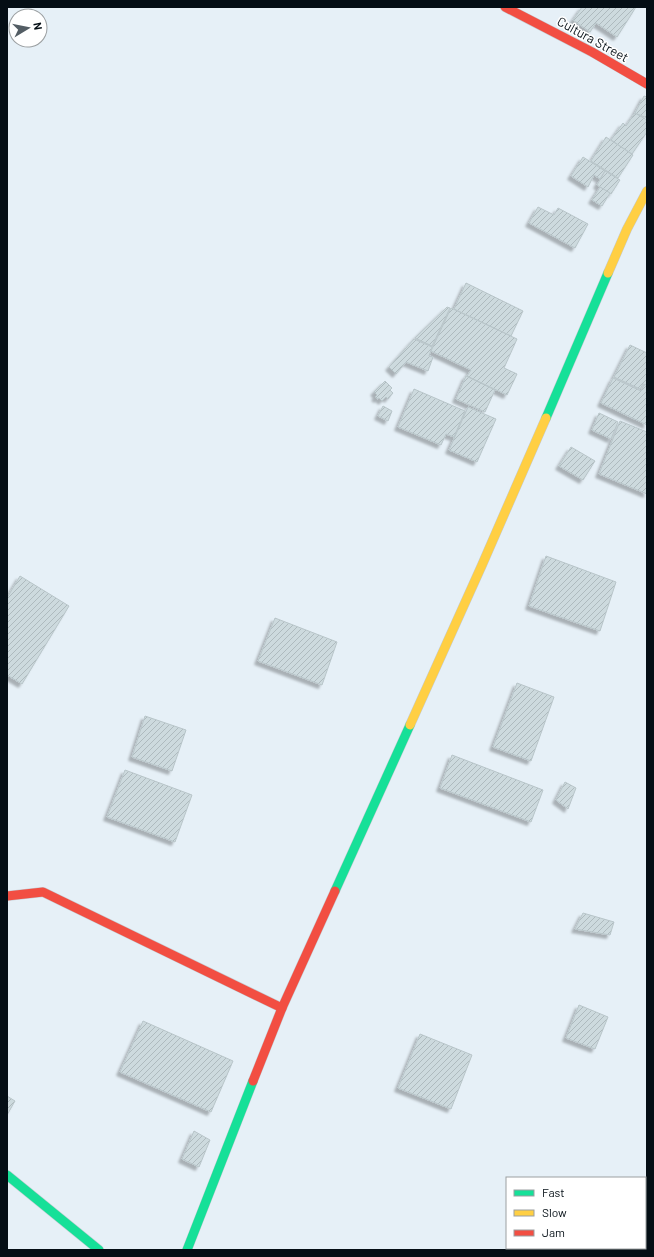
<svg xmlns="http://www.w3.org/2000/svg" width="654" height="1257" font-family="Barlow,sans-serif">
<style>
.building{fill:url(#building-hatch);stroke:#b8c5c9;filter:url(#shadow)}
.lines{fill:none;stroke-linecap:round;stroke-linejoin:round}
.fast-casing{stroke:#c4cbd1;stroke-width:10}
.slow-casing{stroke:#c4cbd1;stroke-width:10}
.jam-casing{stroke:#c4cbd1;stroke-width:10}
.fast{stroke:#16e098;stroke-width:9}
.slow{stroke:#ffcf43;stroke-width:9}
.jam{stroke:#f24e42;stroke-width:9}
.labels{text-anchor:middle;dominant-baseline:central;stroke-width:3;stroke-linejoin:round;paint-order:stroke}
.street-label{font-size:13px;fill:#040e15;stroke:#fff}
</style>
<defs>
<pattern id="building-hatch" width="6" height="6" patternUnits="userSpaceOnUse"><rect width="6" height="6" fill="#cddade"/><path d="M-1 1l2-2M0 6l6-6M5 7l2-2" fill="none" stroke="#aebabe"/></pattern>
<filter id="shadow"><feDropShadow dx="-3.5" dy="3.5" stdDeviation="1" flood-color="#0004"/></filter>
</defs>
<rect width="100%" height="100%" fill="#e6f0f7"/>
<!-- building -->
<g class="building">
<polygon points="582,7 636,7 617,37 596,23 590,32 573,20"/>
<polygon points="644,96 647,97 647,118 635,113"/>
<polygon points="635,113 647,120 647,132 632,154 611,140 623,123 626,126"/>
<polygon points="606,137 633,155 618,178 591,161"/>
<polygon points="583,157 605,171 600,179 594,175 588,187 571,176"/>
<polygon points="605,171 620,180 611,194 597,185"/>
<polygon points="600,187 610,193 602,206 592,200"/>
<polygon points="538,207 554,215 558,208 588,224 575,248 529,223"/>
<polygon points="466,283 523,311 511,336 454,309"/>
<polygon points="447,307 450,308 432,346 415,338"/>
<polygon points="451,308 517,339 504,368 517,374 507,395 467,376 471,370 431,351"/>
<polygon points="414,339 432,347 429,356 433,357 428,371 406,362 396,374 389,367"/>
<polygon points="630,345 647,353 647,385 643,384 640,389 614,377"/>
<polygon points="466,376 495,390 485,412 456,399"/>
<polygon points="613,378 641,391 644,385 647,387 647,425 601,403"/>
<polygon points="385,381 392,388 390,390 393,393 388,399 386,397 382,401 379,398 377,399 375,397 377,395 374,392"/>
<polygon points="414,389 465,411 454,437 446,434 441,445 398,427"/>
<polygon points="383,406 392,411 388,421 378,416"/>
<polygon points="468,407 496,419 477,462 449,450"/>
<polygon points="599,413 618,422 611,439 592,430"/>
<polygon points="620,421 647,432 647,494 599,474"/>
<polygon points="571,447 595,461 583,480 559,466"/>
<polygon points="546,556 616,582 600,631 529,606"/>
<polygon points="20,576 69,606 22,684 7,675 7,598"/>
<polygon points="275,618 337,642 322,685 258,661"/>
<polygon points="517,683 554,697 531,761 493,747"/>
<polygon points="145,716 186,730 172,771 132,757"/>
<polygon points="452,755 543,790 531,822 440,788"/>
<polygon points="125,770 192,795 175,842 107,817"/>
<polygon points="565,782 576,788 568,809 556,800"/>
<polygon points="583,913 614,922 610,935 575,929"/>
<polygon points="579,1005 608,1017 595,1049 566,1038"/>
<polygon points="143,1021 233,1061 211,1112 120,1072"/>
<polygon points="420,1034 472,1055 451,1109 398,1088"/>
<polygon points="7,1096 15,1101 7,1115"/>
<polygon points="194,1131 210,1140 199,1167 182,1159"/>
</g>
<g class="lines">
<!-- fast casing -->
<g class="fast-casing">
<g id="fast">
<polyline points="546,418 608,273"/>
<polyline points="335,891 410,725"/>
<polyline points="7,1175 99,1250"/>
<polyline points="187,1250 253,1081"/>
</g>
</g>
<!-- slow casing -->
<g class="slow-casing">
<g id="slow">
<polyline points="608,273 627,229 647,191"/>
<polyline points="410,725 482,565 546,418"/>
</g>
</g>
<!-- jam casing -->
<g class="jam-casing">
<g id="jam">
<polyline points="505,7 592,52 647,84"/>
<polyline points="7,896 43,892 282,1008"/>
<polyline points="253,1081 282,1008 335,891"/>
</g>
</g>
<!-- fast -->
<use href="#fast" class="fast"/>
<!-- slow -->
<use href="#slow" class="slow"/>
<!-- jam -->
<use href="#jam" class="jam"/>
</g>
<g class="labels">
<!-- street labels -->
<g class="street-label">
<text transform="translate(593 39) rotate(29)">Cultura Street</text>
</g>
</g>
<!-- border -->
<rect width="654" height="1257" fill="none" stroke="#040e15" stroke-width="16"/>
<!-- legend -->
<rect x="506" y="1177" width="140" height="72" fill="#ffffff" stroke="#9b9fa1"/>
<rect x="514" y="1190" width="20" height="6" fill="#16e098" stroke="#9b9fa1"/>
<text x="542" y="1197" font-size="12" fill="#040e15">Fast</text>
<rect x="514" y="1210" width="20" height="6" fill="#ffcf43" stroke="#9b9fa1"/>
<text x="542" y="1217" font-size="12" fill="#040e15">Slow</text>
<rect x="514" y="1230" width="20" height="6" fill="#f24e42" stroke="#9b9fa1"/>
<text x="542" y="1237" font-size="12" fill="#040e15">Jam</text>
<!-- north arrow -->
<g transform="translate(28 28) rotate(80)"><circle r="19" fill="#ffffff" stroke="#9b9fa1"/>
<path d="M0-3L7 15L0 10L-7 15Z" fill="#535d64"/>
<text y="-6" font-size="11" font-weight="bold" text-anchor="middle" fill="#040e15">N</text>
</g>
</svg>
